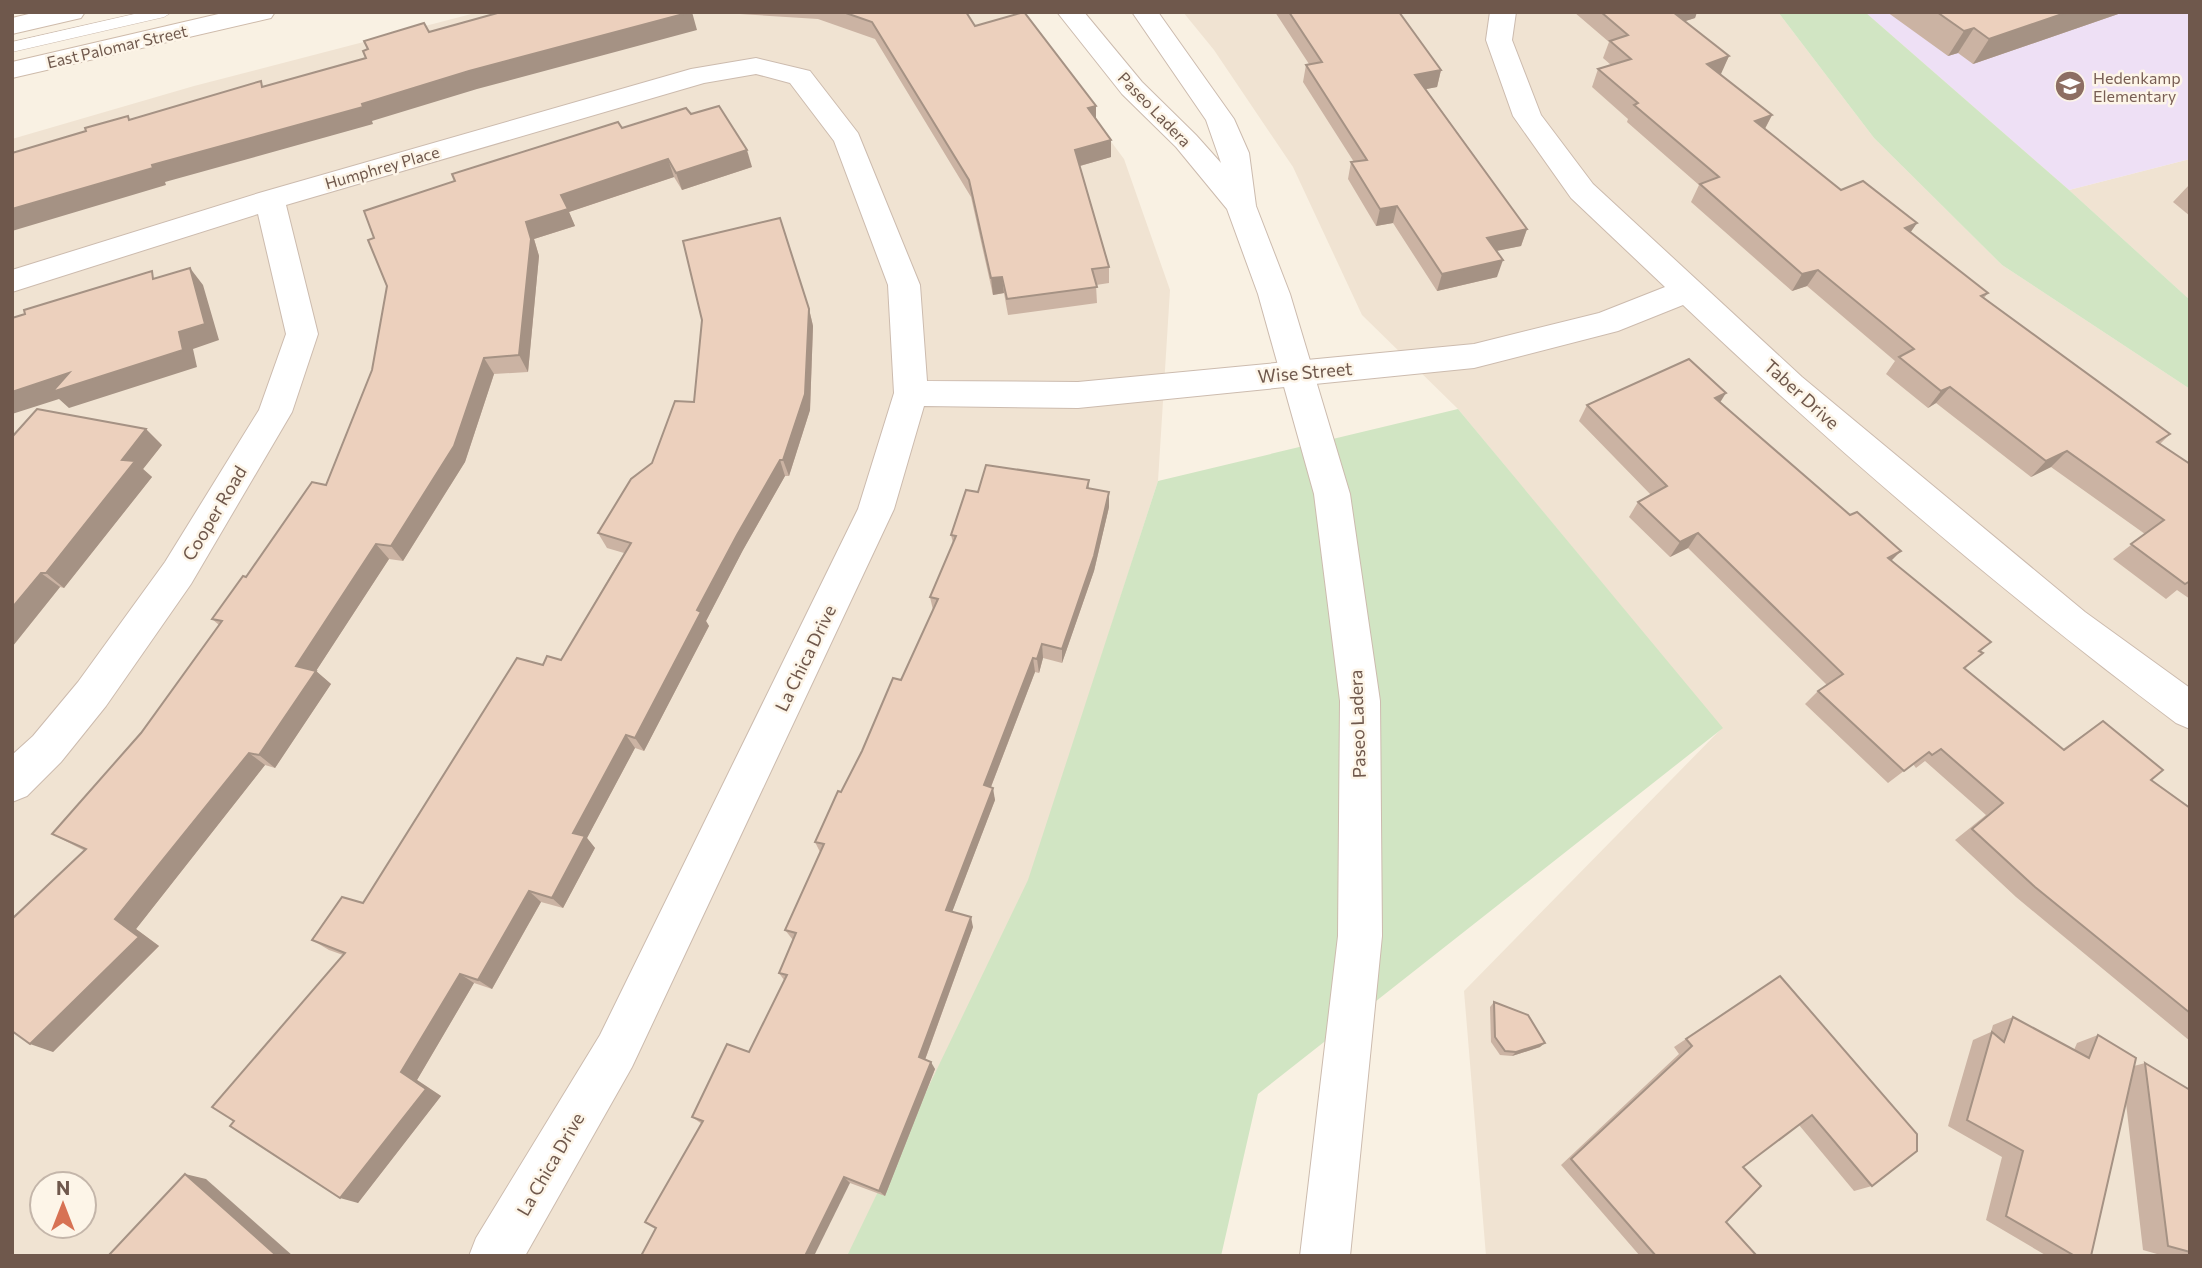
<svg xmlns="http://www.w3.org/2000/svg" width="2202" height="1268" font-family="Commissioner,sans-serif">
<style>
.residential{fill:#f0e3d2;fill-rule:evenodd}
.education{fill:#eee0f5}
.green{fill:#d1e5c3}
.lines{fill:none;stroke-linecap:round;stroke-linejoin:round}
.service-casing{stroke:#ccbbae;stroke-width:1}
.minor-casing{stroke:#ccbbae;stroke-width:2}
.tertiary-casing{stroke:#ccbbae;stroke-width:2}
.secondary-casing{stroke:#cebbab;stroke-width:2}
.service{fill:#fff;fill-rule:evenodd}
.minor{fill:#fff;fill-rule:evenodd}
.tertiary{fill:#fff;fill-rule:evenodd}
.secondary{fill:#fff;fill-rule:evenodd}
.wall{fill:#cbb3a3}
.shaded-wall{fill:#a59284}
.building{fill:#ecd0bd;stroke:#a59284;stroke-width:2}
.labels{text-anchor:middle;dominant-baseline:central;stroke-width:5;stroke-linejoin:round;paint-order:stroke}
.far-street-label{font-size:16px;fill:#6f584c;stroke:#fdf5e8}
.far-education-label{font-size:16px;fill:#785e54;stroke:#fdf5e8;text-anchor:start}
.street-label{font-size:18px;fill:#6f584c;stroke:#fdf5e8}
</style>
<rect width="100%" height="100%" fill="#f9f1e3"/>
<!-- residential -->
<g class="residential">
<path d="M479,12h536l109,147 46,131 -12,191 -250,775h-896v-1117l182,-53zM42,1184h42v42h-42z"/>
<polygon points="1183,12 1778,12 1874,138 2002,265 2190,389 2190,1256 1486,1256 1464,991 1722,728 1458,409 1362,315 1293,167 1214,50"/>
<polygon points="2190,159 2190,300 2069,190"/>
</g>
<!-- education -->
<polygon class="education" points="1865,12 2190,12 2190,159 2069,190"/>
<!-- green -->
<g class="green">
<polygon points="1778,12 1865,12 2069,190 2190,300 2190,389 2002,265 1874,138"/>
<polygon points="1458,409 1723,728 1258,1094 1221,1256 847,1256 1028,880 1158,481"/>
</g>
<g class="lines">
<!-- service casing -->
<g class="service-casing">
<polygon id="service" points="143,12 172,12 164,17 12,52 12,42"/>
</g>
<!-- minor casing -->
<g class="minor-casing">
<path id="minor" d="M1490,12h26l-4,28 29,75 52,69 209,193 283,235 105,76v41l-14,-6c-173,-130 -336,-269 -493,-418l-65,26 -144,37 -396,40 -154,-2 -30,103 -262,558 -107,189h-56l7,-18 124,-203 258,-526 36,-116 -6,-108 -54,-144 -44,-58 -34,-9 -52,9 -418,122 32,129 -26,78 -101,172 -85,122 -45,56 -34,34 -15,6v-47l21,-19 45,-54 87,-120 94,-152 27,-76 -28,-120 -246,78v-22l247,-77 432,-124 65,-11 54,13 48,62 62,152 7,96 151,1 396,-38 125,-31 66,-26 -94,-89 -58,-82 -27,-76z"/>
</g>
<!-- tertiary casing -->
<g class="tertiary-casing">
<polygon id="tertiary" points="1057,12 1084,12 1142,82 1196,135 1221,163 1206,120 1132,12 1158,12 1234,119 1249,153 1256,206 1290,294 1350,494 1380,701 1382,936 1350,1256 1300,1256 1338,936 1340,701 1314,494 1258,294 1227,209 1176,147 1122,94"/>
</g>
<!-- secondary casing -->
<g class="secondary-casing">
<g id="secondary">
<polygon points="37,12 85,12 81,18 12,34 12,18"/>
<polygon points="227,12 275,12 271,18 12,78 12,62"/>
</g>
</g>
<!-- service -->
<use href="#service" class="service"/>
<!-- minor -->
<use href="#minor" class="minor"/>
<!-- tertiary -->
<use href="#tertiary" class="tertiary"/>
<!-- secondary -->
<use href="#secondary" class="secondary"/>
</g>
<!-- wall -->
<g class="wall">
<polygon points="740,12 966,12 975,26 1096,120 1111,140 1111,157 1080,166 1109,267 1109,283 1096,285 1097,303 1008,315 1004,293 993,295 971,197 875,39 818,19 740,14"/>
<polygon points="1275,12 1399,12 1441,70 1437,87 1426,89 1527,229 1521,246 1496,251 1497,277 1437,291 1393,223 1376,226 1348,179 1351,162 1354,162 1303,82 1306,65 1309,64"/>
<polygon points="1574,12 1697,12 1695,18 1685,21 1729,56 1720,74 1772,115 1765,129 1841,190 1917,223 1910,233 1988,293 1984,298 2170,434 2160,444 2190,464 2190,599 2177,590 2166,599 2113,559 2145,534 2051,467 2031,477 1936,403 1928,408 1886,374 1895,361 1807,286 1792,291 1691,202 1699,185 1627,122 1628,119 1592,87 1598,69 1611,65 1603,58 1609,42"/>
<polygon points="1887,12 2124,12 1973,64 1958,53 1948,56"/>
<polygon points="691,114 752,167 682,190 674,177 569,212 575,226 534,239 539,256 528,372 494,374 465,462 403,561 389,559 316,671 331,684 275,768 265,765 136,929 159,946 53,1052 18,914 85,851 52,834 141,733 219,625 212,619 246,577 326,485 622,128"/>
<polygon points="2190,184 2190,216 2173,202"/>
<polygon points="809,309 813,326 810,410 789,476 785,476 743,550 706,621 709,626 644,751 635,748 587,838 595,848 563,908 541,902 492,989 474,983 417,1080 441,1096 358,1203 234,1121 343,955 329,950 312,940 363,903 543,665 561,660 624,553 607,548 598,533 652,463 694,402"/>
<polygon points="1720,402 1892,561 1991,642 1980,652 1965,669 2063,749 2103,721 2151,780 2190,808 2190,1041 2016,897 1955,840 1986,815 1925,761 1916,768 1913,764 1888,783 1805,704 1818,691 1827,685 1688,548 1670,557 1629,517 1638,502 1651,495 1579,421 1587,405"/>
<polygon points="12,437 162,445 143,469 152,477 64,588 60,587 12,647"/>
<polygon points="1089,480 1089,489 1109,507 1094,571 1062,663 1043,658 1039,673 1035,672 991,787 995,800 952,912 973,927 925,1060 935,1069 885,1196 850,1183 656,1228 702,1124 692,1117 749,1052 784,980 779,973 793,940 785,930 820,852 815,842 901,680 933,610 930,597 953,543 951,535 978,492"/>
<polygon points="1780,976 1872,1186 1854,1191 1799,1125 1743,1167 1726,1222 1757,1256 1640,1256 1561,1165 1679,1054 1674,1047"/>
<polygon points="1494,1002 1540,1047 1512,1056 1500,1055 1491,1042 1490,1007"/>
<polygon points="2013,1017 2074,1050 2077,1043 2098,1035 2134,1066 2145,1063 2190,1090 2190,1256 2164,1256 2143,1250 2126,1103 2075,1256 2047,1256 1986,1220 2002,1157 1948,1126 1973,1040 1991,1032 1993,1025"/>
</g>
<!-- shaded-wall -->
<g class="shaded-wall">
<polygon points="692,12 697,30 477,89 372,121 373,124 165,182 166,185 12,231 12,209 152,165 362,104 469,71"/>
<polygon points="1670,12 1697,12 1695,18 1664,28"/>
<polygon points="2068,12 2124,12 1973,64 1989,39"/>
<polygon points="1974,28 1958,53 1948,56 1964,31"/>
<polygon points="1729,56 1721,74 1699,81 1707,64"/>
<polygon points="1441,70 1437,87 1411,92 1415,75"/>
<polygon points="1096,106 1096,123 1088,108"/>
<polygon points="1772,115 1763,132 1755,121"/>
<polygon points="1111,140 1111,157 1076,167 1075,150"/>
<polygon points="747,150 752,167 682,190 676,173"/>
<polygon points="668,159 674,177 569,212 575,226 534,239 539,256 528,372 519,355 526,222 561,195"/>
<polygon points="1397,206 1393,223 1376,226 1380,209"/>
<polygon points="1917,223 1905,240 1905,228"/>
<polygon points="1527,229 1521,246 1481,254 1487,238"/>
<polygon points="1503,260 1497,277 1437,291 1442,274"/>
<polygon points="190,268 203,285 219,340 193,349 197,367 69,408 59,399 12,414 12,392 179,332"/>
<polygon points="1818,270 1807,286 1792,291 1802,274"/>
<polygon points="1002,277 1004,293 993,295 991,278"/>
<polygon points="809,309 813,326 810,410 789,476 783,460"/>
<polygon points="484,358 494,374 465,462 403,561 391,546"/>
<polygon points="1950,387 1936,403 1928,408 1941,391"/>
<polygon points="1726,393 1716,409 1715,398"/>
<polygon points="146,429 162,445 143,469 152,477 64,588 46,573 122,460"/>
<polygon points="2067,451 2051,467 2031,477 2046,461"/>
<polygon points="780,460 785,476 743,550 706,621 709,626 644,751 635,738 697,610 737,535"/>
<polygon points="1109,492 1109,507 1094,571 1062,663 1062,649"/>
<polygon points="1698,533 1688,548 1670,557 1680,542"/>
<polygon points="376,544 389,559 316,671 331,684 275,768 259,755 296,666"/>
<polygon points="1901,551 1887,565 1888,558"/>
<polygon points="41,573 60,587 12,647 12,608"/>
<polygon points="1042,644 1043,658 1039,673 1037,659"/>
<polygon points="1033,658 1035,672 987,797 984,785"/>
<polygon points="626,735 635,748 587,838 595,848 563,908 552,898 573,833"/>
<polygon points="249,753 265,765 136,929 159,946 53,1052 30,1044 115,919"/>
<polygon points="993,788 995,800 949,920 946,910"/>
<polygon points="529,891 541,902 492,989 478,980"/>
<polygon points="971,917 973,927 923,1065 919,1057"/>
<polygon points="460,974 474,983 417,1080 441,1096 358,1203 340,1198 401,1072"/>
<polygon points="1545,1043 1540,1047 1512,1056 1516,1052"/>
<polygon points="931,1062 935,1069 885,1196 879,1191"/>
<polygon points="185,1174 206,1179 293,1256 277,1256"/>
<polygon points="844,1177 850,1183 814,1256 805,1256"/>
</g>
<!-- building -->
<g class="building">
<polygon points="501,12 691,12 469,71 362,104 363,107 152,165 153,168 12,209 12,153 86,131 85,128 128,116 129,120 261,81 262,87 366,58 363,51 368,49 364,41 424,23 429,32"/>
<polygon points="843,12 966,12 975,26 1024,12 1096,106 1088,108 1111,140 1075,150 1109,267 1092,269 1097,287 1007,299 1002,277 991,278 969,180 872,22"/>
<polygon points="1289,12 1399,12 1441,70 1415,75 1527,229 1487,238 1503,260 1442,274 1397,206 1380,209 1351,162 1367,160 1306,65 1322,62"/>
<polygon points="1601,12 1673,12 1729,56 1707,64 1772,115 1755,121 1841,190 1863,181 1917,223 1905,228 1988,293 1981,296 2170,434 2157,442 2190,464 2190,581 2185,584 2131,544 2164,520 2067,451 2046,461 1950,387 1941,391 1899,357 1914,349 1818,270 1802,274 1700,184 1719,177 1634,105 1638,103 1598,69 1631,59 1610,41 1628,35"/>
<polygon points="1937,12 2068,12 1989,39 1974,28 1964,31"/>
<polygon points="719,106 747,150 676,173 668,159 561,195 568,209 526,222 531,239 519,355 484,358 454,446 391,546 376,544 296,666 316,671 259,755 249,753 115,919 139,937 30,1044 12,1031 12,915 14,917 86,849 52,834 141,733 222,621 212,619 243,576 246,577 312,482 326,485 372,370 387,286 368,240 374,238 364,211 455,181 452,174 618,122 622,128 686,108 691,114"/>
<polygon points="780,218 809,309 805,394 783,460 780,460 737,535 697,610 701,612 635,738 626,735 573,833 585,836 552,898 529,891 478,980 460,974 401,1072 426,1089 340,1198 230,1126 234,1121 212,1107 345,953 312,940 342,897 363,903 517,658 543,665 547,656 561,660 631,543 598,533 631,479 652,463 675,401 694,402 702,320 683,241"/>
<polygon points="190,268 205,324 179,332 183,350 52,392 69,373 12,392 12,318 25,314 24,310 152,271 153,279"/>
<polygon points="1689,359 1726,393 1715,398 1850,515 1857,512 1901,551 1888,558 1991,642 1979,651 1983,653 1964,668 2064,750 2103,721 2163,770 2151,780 2190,808 2190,1013 2035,887 1972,829 2003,803 1941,749 1932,755 1929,752 1904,771 1818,691 1843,674 1698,533 1680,542 1638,502 1667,486 1587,405"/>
<polygon points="37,409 146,429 122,460 135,461 46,573 41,573 12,608 12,437"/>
<polygon points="986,465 1089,480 1087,488 1109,492 1094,556 1062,649 1042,644 1037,659 1033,658 984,785 993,788 946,910 971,917 919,1057 931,1062 879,1191 844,1177 805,1256 641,1256 656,1228 645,1222 703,1121 692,1117 727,1044 749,1052 787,975 779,973 796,933 785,930 824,844 815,842 838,791 841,792 862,751 893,678 901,680 938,599 930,597 956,536 951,535 966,490 978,492"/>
<polygon points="1780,976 1917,1134 1917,1151 1872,1186 1812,1115 1743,1167 1761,1186 1726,1222 1757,1256 1656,1256 1571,1159 1692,1046 1686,1039"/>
<polygon points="1494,1002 1528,1015 1545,1043 1516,1052 1505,1051 1495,1037"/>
<polygon points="2013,1017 2089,1058 2098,1035 2136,1058 2091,1256 2075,1256 2006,1216 2023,1151 1967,1120 1992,1032 2004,1042"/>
<polygon points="2145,1063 2190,1090 2190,1252 2168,1246"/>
<polygon points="185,1174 277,1256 108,1256"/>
</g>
<!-- icons -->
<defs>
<g id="school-disc" transform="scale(1.575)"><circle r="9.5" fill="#8d6e63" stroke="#fdf5e8"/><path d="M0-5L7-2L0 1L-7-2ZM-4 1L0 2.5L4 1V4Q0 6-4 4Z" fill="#fff"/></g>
</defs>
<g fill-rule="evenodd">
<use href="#school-disc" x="2070" y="86"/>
</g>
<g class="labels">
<!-- far-street labels -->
<g class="far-street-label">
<text transform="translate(117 46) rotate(-13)">East Palomar Street</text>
<text transform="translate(1155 109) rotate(46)">Paseo Ladera</text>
<text transform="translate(382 167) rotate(-16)">Humphrey Place</text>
</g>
<!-- far-education labels -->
<g class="far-education-label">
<text x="2093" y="77">Hedenkamp<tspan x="2093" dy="18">Elementary</tspan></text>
</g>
<!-- street labels -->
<g class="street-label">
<text transform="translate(1305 372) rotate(-5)">Wise Street</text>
<text transform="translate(1802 394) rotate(42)">Taber Drive</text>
<text transform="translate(214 513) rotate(-59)">Cooper Road</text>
<text transform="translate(805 658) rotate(-64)">La Chica Drive</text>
<text transform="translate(1357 724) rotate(-92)">Paseo Ladera</text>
<text transform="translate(550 1164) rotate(-60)">La Chica Drive</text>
</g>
</g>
<!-- border -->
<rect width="2202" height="1268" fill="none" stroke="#6f584c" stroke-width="28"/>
<!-- north arrow -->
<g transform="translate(63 1205)"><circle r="33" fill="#fdf5e8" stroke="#c4b6aa" stroke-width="2"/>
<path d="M0-5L12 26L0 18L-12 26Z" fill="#d77254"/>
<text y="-10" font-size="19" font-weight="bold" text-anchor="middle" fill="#6f584c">N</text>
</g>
</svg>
